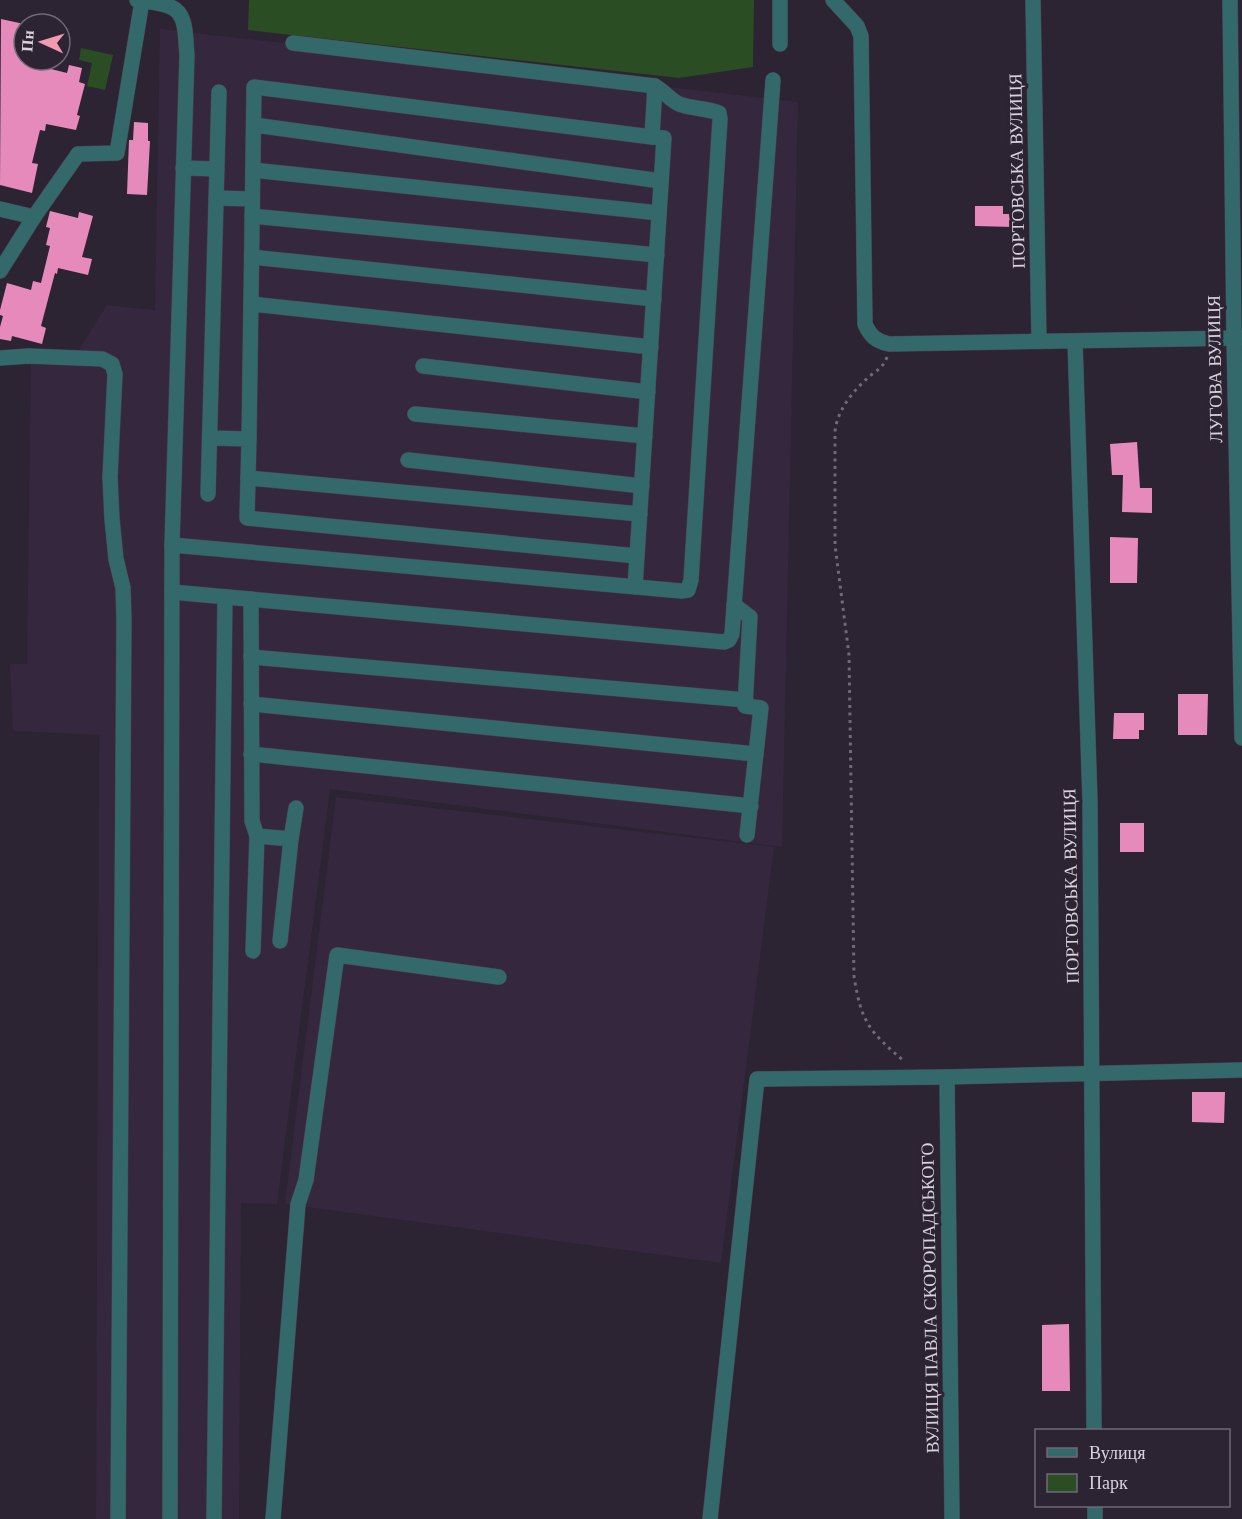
<svg xmlns="http://www.w3.org/2000/svg" width="1242" height="1519" font-family="Georgia,serif">
<style>
.built{fill:#35283e}
.green{fill:#2a4d24}
.building{fill:#e68abc}
.lines{fill:none;stroke-linecap:round;stroke-linejoin:round}
.minor-casing{stroke:#483f4e;stroke-width:16}
.path{stroke:#716977;stroke-width:3;stroke-dasharray:3 4.5;stroke-linecap:butt}
.minor{stroke:#34696b;stroke-width:15}
.labels{text-anchor:middle;dominant-baseline:central;stroke-width:6;stroke-linejoin:round;paint-order:stroke}
.street-label{font-size:18px;fill:#d8d2dd;stroke:#2c2333}
</style>
<rect width="100%" height="100%" fill="#2c2333"/>
<!-- built -->
<g class="built">
<polygon points="160,29 798,102 782,847 330,789 277,1204 241,1203 239,1519 96,1519 99,735 13,731 10,664 27,664 31,360 70,364 107,305 155,310"/>
<polygon points="336,797 774,847 721,1263 285,1204"/>
</g>
<!-- green -->
<g class="green">
<polygon points="249,0 754,0 753,67 679,78 248,30"/>
<polygon points="81,48 113,55 105,90 87,86 92,63 79,60"/>
</g>
<!-- building -->
<g class="building">
<polygon points="1,19 24,24 24,60 40,60 39,66 67,73 69,65 82,68 79,82 85,84 77,115 80,116 76,130 46,124 45,131 40,130 32,163 38,164 32,193 0,185"/>
<polygon points="134,122 148,123 148,141 150,141 147,195 127,194 129,140 133,140"/>
<polygon points="975,206 1003,206 1003,214 1013,214 1013,227 975,226"/>
<polygon points="50,211 78,218 79,212 93,216 82,257 92,259 88,275 58,268 57,274 55,273 41,326 46,328 42,344 12,336 11,341 0,339 0,327 3,316 0,315 0,310 7,283 31,290 33,281 41,283 50,246 46,245 50,228 46,227"/>
<polygon points="1137,442 1140,488 1152,488 1152,513 1122,512 1123,475 1112,475 1110,444"/>
<polygon points="1110,537 1138,538 1137,583 1110,583"/>
<polygon points="1178,694 1208,694 1207,735 1178,735"/>
<polygon points="1114,713 1144,713 1144,730 1139,730 1139,739 1113,739"/>
<rect x="1120" y="823" width="24" height="29"/>
<polygon points="1192,1092 1225,1092 1224,1123 1192,1122"/>
<polygon points="1069,1324 1070,1391 1042,1391 1042,1325"/>
</g>
<g class="lines">
<!-- minor casing -->
<g class="minor-casing">
<g id="minor">
<path d="M137,0c10,2 24,2 34,7 17,7 14,33 16,48l-15,490 -2,974"/>
<polyline points="780,0 780,44"/>
<path d="M833,0l24,26 4,10 4,288c5,12 11,17 24,20l353,-6"/>
<polyline points="1033,0 1039,341"/>
<polyline points="1230,0 1234,338 1242,738"/>
<polyline points="254,125 661,181"/>
<polyline points="183,168 217,169"/>
<polyline points="253,170 659,213"/>
<polyline points="216,198 252,199"/>
<polyline points="0,209 34,217"/>
<polyline points="252,216 657,255"/>
<polyline points="252,257 654,299"/>
<polyline points="0,271 34,217 78,154 117,153 142,1"/>
<polyline points="251,304 651,347"/>
<polyline points="1075,341 1090,802 1094,1430"/>
<polyline points="0,358 29,356 102,359 112,364 115,374 110,477 112,519 116,559 123,588 124,620 118,1519"/>
<polyline points="423,366 648,392"/>
<polyline points="415,414 645,436"/>
<polyline points="210,438 249,439 247,518 637,556"/>
<polyline points="249,439 254,87 652,137"/>
<polyline points="408,460 642,486"/>
<polyline points="248,478 640,514"/>
<polyline points="208,494 219,92"/>
<path d="M172,545l509,46 7,-1 3,-10 29,-461 -1,-6c-13,-5 -27,-4 -40,-9 -9,-4 -15,-13 -24,-18l-362,-43"/>
<polyline points="635,587 664,138 652,137 655,86"/>
<polyline points="172,592 724,642 729,640 732,634 773,80"/>
<polyline points="251,599 252,821 257,836 291,839 296,808"/>
<polyline points="734,605 750,617 745,706 761,708 747,835"/>
<polyline points="251,657 746,700"/>
<polyline points="251,704 756,754"/>
<polyline points="251,754 751,806"/>
<polyline points="280,941 291,839"/>
<polyline points="253,951 257,836"/>
<polyline points="947,1077 952,1519"/>
<polyline points="1095,1506 1095,1519"/>
<polyline points="214,1519 225,597"/>
<polyline points="273,1519 298,1204 306,1180 337,955 499,977"/>
<polyline points="710,1519 757,1079 947,1077 1242,1070"/>
</g>
</g>
<!-- path -->
<path class="path" d="M887,357c-3,9 -9,13 -16,18 -17,15 -33,33 -36,56v114l14,110 5,321c7,47 16,56 51,86"/>
<!-- minor -->
<use href="#minor" class="minor"/>
</g>
<g class="labels">
<!-- street labels -->
<g class="street-label">
<text transform="translate(1017 171) rotate(-91)">ПОРТОВСЬКА ВУЛИЦЯ</text>
<text transform="translate(1215 369) rotate(-91)">ЛУГОВА ВУЛИЦЯ</text>
<text transform="translate(1071 886) rotate(-91)">ПОРТОВСЬКА ВУЛИЦЯ</text>
<text transform="translate(930 1298) rotate(-91)">ВУЛИЦЯ ПАВЛА СКОРОПАДСЬКОГО</text>
</g>
</g>
<!-- legend -->
<rect x="1035" y="1429" width="195" height="78" fill="#2c2333" stroke="#716977" stroke-width="1.5"/>
<rect x="1047" y="1448" width="30" height="9" fill="#34696b" stroke="#716977" stroke-width="1.5"/>
<text x="1089" y="1459" font-size="18" fill="#d8d2dd">Вулиця</text>
<rect x="1047" y="1474" width="30" height="18" fill="#2a4d24" stroke="#716977" stroke-width="1.5"/>
<text x="1089" y="1489" font-size="18" fill="#d8d2dd">Парк</text>
<!-- north arrow -->
<g transform="translate(42 42) rotate(274)"><circle r="28" fill="#2c2333" stroke="#716977" stroke-width="1.5"/>
<path d="M0-4.5L10 22L0 15L-10 22Z" fill="#f29ab0"/>
<text y="-9" font-size="16" font-weight="bold" text-anchor="middle" fill="#d8d2dd">Пн</text>
</g>
</svg>
